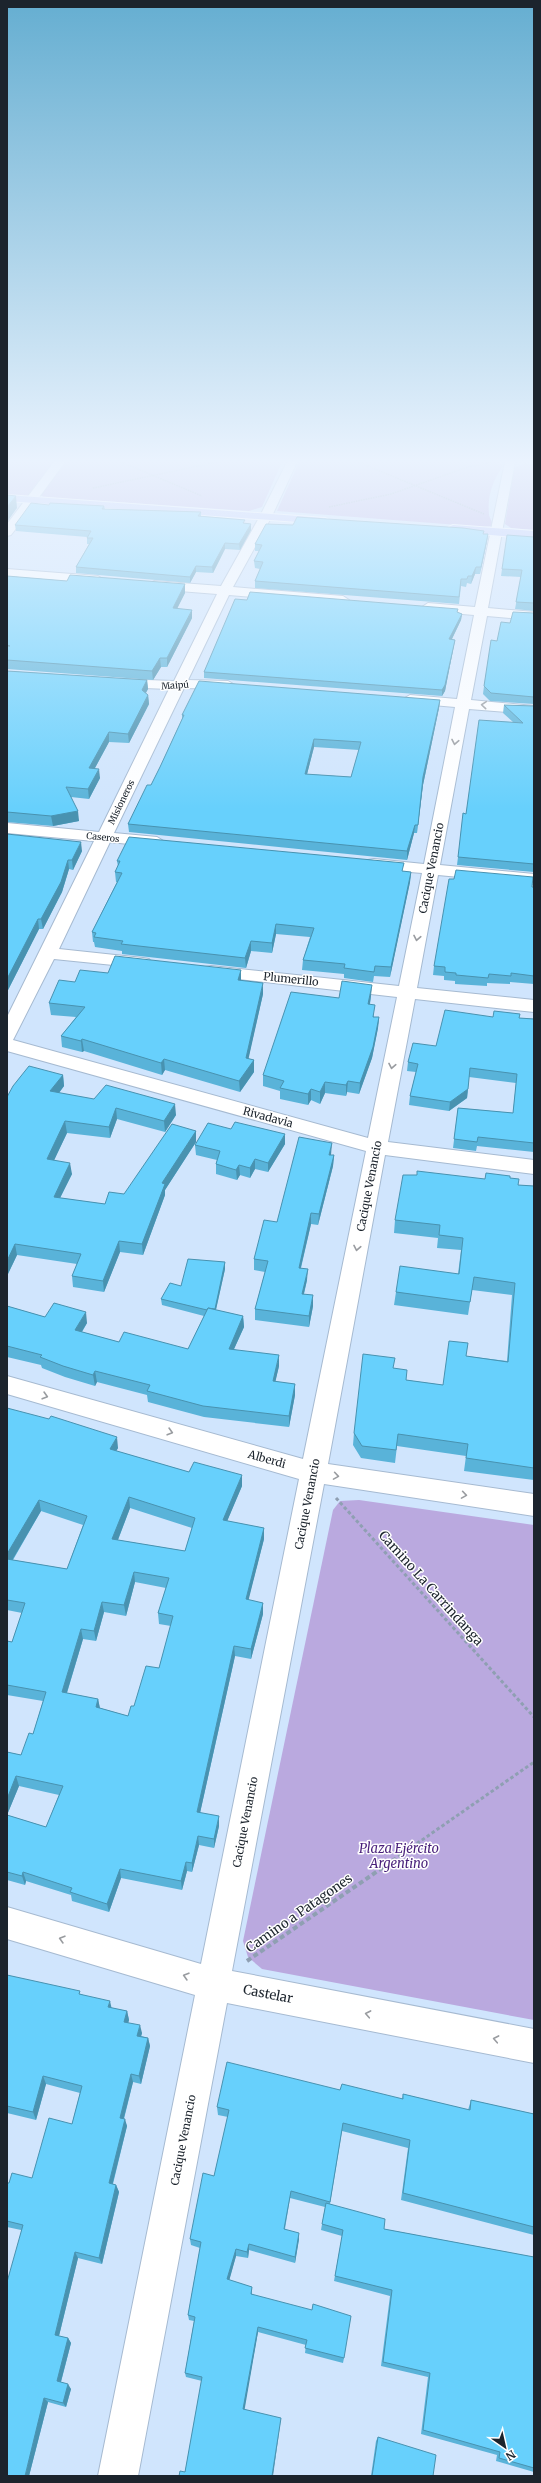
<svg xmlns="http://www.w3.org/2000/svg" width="541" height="2483" font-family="Merriweather,serif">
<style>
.green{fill:#baa9df}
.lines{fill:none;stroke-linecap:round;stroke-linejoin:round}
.minor-casing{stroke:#a6bad1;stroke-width:2}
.major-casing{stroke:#fff;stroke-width:2}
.path-far2{stroke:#8f9fb2;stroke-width:1.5;stroke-dasharray:1.5 1;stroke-linecap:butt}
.path-far1{stroke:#8f9fb2;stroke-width:3;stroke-dasharray:3.5 2.5;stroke-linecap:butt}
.path{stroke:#8f9fb2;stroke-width:4;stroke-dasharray:5 3;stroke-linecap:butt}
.minor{fill:#fff;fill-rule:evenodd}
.major{fill:#bec7fa;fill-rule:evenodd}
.wall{fill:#59b3d9;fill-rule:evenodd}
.shaded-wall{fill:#4892b0}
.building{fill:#67d0fc;stroke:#4892b0;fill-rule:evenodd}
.oneway{stroke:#999ca0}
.labels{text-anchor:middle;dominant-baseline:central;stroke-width:3;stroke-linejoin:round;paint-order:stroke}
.far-street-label{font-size:9px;fill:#1c242d;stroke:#fff}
.street-label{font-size:11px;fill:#1c242d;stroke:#fff}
.near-street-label{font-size:13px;fill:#1c242d;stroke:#fff}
.near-park-label{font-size:13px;font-style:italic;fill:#481f7a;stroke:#fff}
</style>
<rect width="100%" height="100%" fill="#d0e5fd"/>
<!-- green -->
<g class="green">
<polygon points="7,462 57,462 33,488 33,497 7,495"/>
<polygon points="63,462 282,462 262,507 249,511 43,497 40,494"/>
<path d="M299,462h199l5,4c-10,14 -16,30 -14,48 0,4 4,7 3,12l-8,1 -207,-16z"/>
<polygon points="534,463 534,530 511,528 505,524 514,468 520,465"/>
<polygon points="359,1500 534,1525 534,2020 262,1969 248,1957 243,1941 333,1510 340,1501"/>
</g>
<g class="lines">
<!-- minor casing -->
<g class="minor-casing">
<g id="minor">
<polygon points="54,462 65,462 18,526 11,535 7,536 7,524"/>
<polygon points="287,462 297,462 272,516 233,587 343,596 349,600 343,604 229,595 188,680 228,681 235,685 228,689 184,688 114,833 157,837 165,842 157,847 110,842 59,949 143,958 149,959 152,963 149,967 143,968 54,959 13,1040 368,1138 397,997 211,976 205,975 202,971 205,967 211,966 399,986 422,873 374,869 368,868 366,864 368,860 374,859 424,864 455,707 410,703 403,699 410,695 457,699 474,615 428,611 422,607 428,603 475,607 505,462 515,462 488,608 534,612 534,620 487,616 471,700 534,706 534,714 469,709 440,865 534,874 534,884 438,875 417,988 534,1000 534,1012 415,999 388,1142 534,1160 534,1174 385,1155 328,1464 534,1494 534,1516 324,1484 232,1971 534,2029 534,2063 227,2003 138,2476 98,2476 195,1995 7,1939 7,1907 201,1964 299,1479 7,1394 7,1376 303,1459 366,1151 7,1051 7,1017 94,841 7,833 7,823 99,832 169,689 119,687 112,683 119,679 174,681 217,594 154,589 148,585 154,581 221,586 260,516"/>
<polygon points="7,569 98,576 104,580 98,584 7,577"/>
</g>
</g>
<!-- major casing -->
<g class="major-casing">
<g id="major">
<polygon points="7,495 325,518 331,521 325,524 7,501"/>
<polygon points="453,525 534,531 534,539 449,531 449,527"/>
</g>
</g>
<!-- path-far2 -->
<g class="path-far2">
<polyline points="121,462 202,496"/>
<polyline points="358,462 484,514"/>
<polyline points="525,463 534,465"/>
<polyline points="93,488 218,462"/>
<polyline points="329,507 391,494 468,467 492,462"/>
</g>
<!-- path-far1 -->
<g class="path-far1">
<polyline points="336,1498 534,1717"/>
<polyline points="412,1847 534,1762"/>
</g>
<!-- path -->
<polyline class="path" points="247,1961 414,1846"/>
<!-- minor -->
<use href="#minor" class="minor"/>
<!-- major -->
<use href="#major" class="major"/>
</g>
<!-- wall -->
<g class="wall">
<polygon points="49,505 104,506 105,509 201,512 201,516 251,524 251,530 240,550 225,549 213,573 196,572 190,583 76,573 76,567 89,544 87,544 87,537 16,531 15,525"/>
<polygon points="293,525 483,534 488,534 487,541 480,574 475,574 471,584 467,583 466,587 461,586 459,604 255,588 255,581 260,569 255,568 254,561 259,551 255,551 255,544"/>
<polygon points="534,537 534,611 515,609 521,577 501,576 502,569"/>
<polygon points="7,576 67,581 185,584 185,593 177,608 192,618 167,667 161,667 153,680 7,669"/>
<polygon points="457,612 462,614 461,620 452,639 455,640 454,645 445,691 442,696 204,678 204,672"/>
<polygon points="534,613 534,704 490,701 483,694 484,686 497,641 510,623"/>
<polygon points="7,671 147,680 148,689 146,693 148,695 149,704 129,743 109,742 95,768 100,778 89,799 71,797 79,821 53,826 7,822 7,826"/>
<path d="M440,700l-1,8 -16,77 -6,48h-3l-7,27 -278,-28 -1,-8 23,-39 9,-18 22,-48v-4zM314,747l45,3 -8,27 -44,-3z"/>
<polygon points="504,705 534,706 534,872 457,865 458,857 466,814 513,722 503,713"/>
<polygon points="7,834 82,851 73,870 69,869 62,892 43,929 39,929 7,992"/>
<polygon points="117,861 411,872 410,882 390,977 374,976 373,982 344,978 344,974 302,970 303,960 310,937 276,934 272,953 251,951 246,968 122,954 122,951 95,947 94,942 93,942 92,932 117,882 116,882 115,872 118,866"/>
<polygon points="532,887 534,887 534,984 510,982 510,984 487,983 487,986 455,984 455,981 444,980 444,976 433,975 434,966"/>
<polygon points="241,970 241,980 263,994 248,1059 254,1060 254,1072 240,1092 165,1070 162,1075 84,1051 82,1052 62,1047 61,1036 76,1017 51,1015 49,1003 75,982 108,973"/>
<polygon points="371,996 370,1004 374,1017 379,1017 378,1028 372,1058 359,1094 347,1092 346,1096 325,1093 320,1104 311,1100 308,1105 280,1099 280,1091 263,1086 263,1075 339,998"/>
<polygon points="493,1017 519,1018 534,1019 534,1152 477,1146 476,1151 453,1148 458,1108 513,1113 516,1083 469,1077 467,1098 449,1111 409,1105 410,1096 416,1072 407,1071 408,1062 436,1046"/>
<polygon points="63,1075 64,1086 59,1093 176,1115 165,1132 117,1119 110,1138 67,1133 54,1160 72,1174 60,1198 105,1204 124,1194 196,1131 196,1142 165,1190 165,1195 143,1255 120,1252 104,1292 73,1287 72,1276 77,1264 17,1255 7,1276 7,1097"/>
<polygon points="285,1144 268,1172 255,1169 250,1178 240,1175 237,1180 216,1174 216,1164 217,1160 196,1155 195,1145"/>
<polygon points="331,1155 334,1155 333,1166 318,1225 311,1224 301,1268 307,1280 304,1294 313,1306 309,1327 255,1320 255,1309 265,1272 254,1270 254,1259 277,1222"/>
<polygon points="510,1178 518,1185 534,1186 534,1480 464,1471 466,1456 397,1446 395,1463 361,1458 353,1445 354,1433 394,1368 406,1380 443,1385 466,1356 507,1361 512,1295 472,1290 468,1315 394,1305 396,1292 458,1274 461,1250 437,1248 438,1238 394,1233 395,1220 485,1179"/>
<polygon points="225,1262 225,1269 216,1310 243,1316 244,1327 234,1349 279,1366 275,1382 295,1384 295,1395 289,1427 204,1417 148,1402 147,1395 97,1382 95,1386 65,1377 42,1368 41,1365 7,1357 7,1306 45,1317 87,1323 82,1332 119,1342 188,1349 204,1316 162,1305 161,1299 181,1286"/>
<path d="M7,1408l111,40 -2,3 73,21 53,14 -15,35 37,7v11l-16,61 15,3v11l-12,45 -16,-3 -35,157 19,13 -5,22 -15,-3 -7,27 -5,-1 -5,19 -61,-12 -12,34 -37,-11 -1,-6 -45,-14 -1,4 -18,-5v-128l14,3 12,-21 10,-33 -36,-6v-54l5,1 10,-29 -15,-3zM130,1508l62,20 -7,23 -67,-11zM41,1511l42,14 -16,44 -54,-9zM135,1582l31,6 -8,25 1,11 12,2 -12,42 -31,48 -28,-8 -2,-9 -31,-6 16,-54 13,2 8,-29 22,4zM19,1786l40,9 -13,32 -39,-12z"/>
<polygon points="7,1975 81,1994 111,2008 127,2011 129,2020 128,2023 142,2033 141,2036 148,2038 150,2046 141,2084 133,2082 124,2119 127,2126 113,2184 116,2185 119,2192 102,2264 78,2258 59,2336 68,2338 71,2343 61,2382 71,2389 66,2407 48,2402 29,2476 21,2230 7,2227 7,2183 9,2183 32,2178 72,2124 80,2093 46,2084 36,2120 7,2113"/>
<polygon points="340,2090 402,2099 403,2094 468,2110 471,2100 534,2114 534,2235 401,2200 408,2148 342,2131 330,2204 384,2229 534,2257 534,2472 496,2461 497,2455 421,2434 428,2377 381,2366 390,2296 334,2281 342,2236 321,2230 325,2207 290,2198 285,2229 299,2239 295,2263 249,2250 248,2258 236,2256 229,2280 252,2287 252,2294 344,2358 343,2363 305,2353 306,2345 258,2332 244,2409 281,2422 185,2472 202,2381 186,2377 185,2373 194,2321 189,2320 188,2315 200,2248 191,2245 190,2239 214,2176 228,2117 218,2115 217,2107"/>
<polygon points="378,2437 433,2476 371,2476 376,2441"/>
</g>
<!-- shaded-wall -->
<g class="shaded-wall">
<polygon points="16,496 17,508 7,522 7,507"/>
<polygon points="251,524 251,530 240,550 239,544"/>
<polygon points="488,534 487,541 480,574 481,567"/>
<polygon points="225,543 225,549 213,573 212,567"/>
<polygon points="196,566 196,572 190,583 190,577"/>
<polygon points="476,567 475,574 471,584 472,576"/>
<polygon points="185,584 185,593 173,617 173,608"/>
<polygon points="192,610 192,618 167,667 167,658"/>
<polygon points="462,614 461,620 449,645 449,639"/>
<polygon points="455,640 454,645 445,691 442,696 442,690"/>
<polygon points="160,658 161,667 153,680 152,671"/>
<polygon points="147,680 148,689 142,699 142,690"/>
<polygon points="148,695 149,704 129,743 128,734"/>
<polygon points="440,700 439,708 423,785 417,833 423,777"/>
<polygon points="109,732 109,742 90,777 89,768"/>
<polygon points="314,739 314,747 305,782 305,774"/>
<polygon points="99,769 100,778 89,799 88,789"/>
<polygon points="78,811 79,821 53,826 51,816"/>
<polygon points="415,825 414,833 407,860 407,851"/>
<polygon points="81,842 82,851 73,870 72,860"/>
<polygon points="68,860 69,869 62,892 43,929 41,919"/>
<polygon points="411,872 410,882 390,977 391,967"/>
<polygon points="38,919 39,929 7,992 7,979"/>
<polygon points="276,924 276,934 272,953 272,943"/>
<polygon points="251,941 251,951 246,968 245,958"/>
<polygon points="241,970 241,981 238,980"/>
<polygon points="263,983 263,994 246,1070 246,1058"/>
<polygon points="372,985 371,996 368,1015 368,1004"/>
<polygon points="379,1017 378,1028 372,1058 359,1094 360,1083"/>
<polygon points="82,1039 84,1051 82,1052 81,1041"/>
<polygon points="164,1059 165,1070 162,1075 161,1063"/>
<polygon points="254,1060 254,1072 240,1092 239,1081"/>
<polygon points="63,1075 64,1086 52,1102 50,1091"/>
<polygon points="348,1081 347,1092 346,1096 346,1085"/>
<polygon points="325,1082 325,1093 320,1104 320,1092"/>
<polygon points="311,1089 311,1100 308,1105 308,1094"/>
<polygon points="468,1089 467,1098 449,1111 450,1102"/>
<polygon points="175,1104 176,1115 165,1132 164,1121"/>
<polygon points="116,1108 117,1119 110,1138 109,1127"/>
<polygon points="65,1121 67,1133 49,1171 47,1159"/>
<polygon points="196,1131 196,1142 165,1190 165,1195 143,1255 142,1244 162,1183"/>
<polygon points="285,1134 285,1144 268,1172 268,1163"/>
<polygon points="332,1143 331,1155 329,1166 329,1155"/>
<polygon points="334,1155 333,1166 318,1225 319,1214"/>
<polygon points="255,1159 255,1169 250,1178 250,1168"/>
<polygon points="70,1163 72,1174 55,1208 54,1197"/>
<polygon points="239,1165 240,1175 237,1180 236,1170"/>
<polygon points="311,1213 311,1224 298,1279 299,1268"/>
<polygon points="119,1241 120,1252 104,1292 103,1281"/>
<polygon points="15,1244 17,1255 7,1276 7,1261"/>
<polygon points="225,1262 225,1269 214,1318 214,1312"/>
<polygon points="308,1269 307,1280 301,1305 302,1294"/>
<polygon points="313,1295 313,1306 309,1327 309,1316"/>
<polygon points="86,1312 87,1323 76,1341 75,1330"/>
<polygon points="243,1316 244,1327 229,1360 229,1349"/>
<polygon points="279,1355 279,1366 273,1392 273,1381"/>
<polygon points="95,1371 97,1382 95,1386 93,1375"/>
<polygon points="295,1384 295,1395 289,1427 289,1416"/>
<polygon points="117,1437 118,1448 111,1460 110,1449"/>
<polygon points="242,1475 242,1486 223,1531 223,1520"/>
<polygon points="129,1497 130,1508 114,1550 112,1539"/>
<polygon points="39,1500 41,1511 7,1569 7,1554"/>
<polygon points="264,1528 264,1539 246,1610 246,1599"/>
<polygon points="134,1572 135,1582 126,1616 124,1605"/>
<polygon points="102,1602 104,1612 96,1641 94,1631"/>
<polygon points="263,1603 263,1614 251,1659 251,1649"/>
<polygon points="81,1629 83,1639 64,1702 62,1692"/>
<polygon points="234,1646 235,1656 198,1822 197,1812"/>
<polygon points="98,1699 100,1709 96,1707"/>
<polygon points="16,1776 19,1786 7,1815 7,1799"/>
<polygon points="219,1816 219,1826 214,1848 214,1839"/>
<polygon points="198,1836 199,1845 192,1872 192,1863"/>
<polygon points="186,1862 187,1871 182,1890 181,1881"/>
<polygon points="120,1869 121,1878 109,1912 107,1904"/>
<polygon points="23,1872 26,1881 25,1885 22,1876"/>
<polygon points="110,2001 112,2010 108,2007"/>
<polygon points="127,2011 129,2020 126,2030 124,2022"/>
<polygon points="140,2025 142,2033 139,2044 137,2036"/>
<polygon points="148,2038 150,2046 141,2084 139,2076"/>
<polygon points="131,2074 133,2082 122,2125 120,2118"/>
<polygon points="43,2076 46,2084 36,2120 33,2112"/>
<polygon points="125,2119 127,2126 111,2190 109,2183"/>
<polygon points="116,2185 119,2192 102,2264 99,2258"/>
<polygon points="299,2233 299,2239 295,2263 295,2257"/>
<polygon points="249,2244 249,2250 248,2258 247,2252"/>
<polygon points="236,2249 236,2256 228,2285 227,2279"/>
<polygon points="75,2252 78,2258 58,2340 55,2335"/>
<polygon points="258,2327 258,2332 244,2413 243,2409"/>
<polygon points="68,2338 71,2343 60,2385 57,2381"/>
<polygon points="68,2384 71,2389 66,2407 63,2403"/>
<polygon points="44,2398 48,2402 29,2476 25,2476"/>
<polygon points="281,2418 273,2476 272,2476"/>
</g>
<!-- building -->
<g class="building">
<polygon points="7,495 16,496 7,507"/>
<polygon points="31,503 49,505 50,503 104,506 102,509 201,512 198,516 245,520 243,523 251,524 239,544 225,543 212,567 196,566 190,577 76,567 93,538 87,538 91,531 15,525"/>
<polygon points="297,517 463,528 484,531 483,534 488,534 481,567 476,567 472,576 468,576 467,579 461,579 459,597 255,581 263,562 254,561 262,545 255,544 266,524 293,525"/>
<polygon points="507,535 534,537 534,603 516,602 522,570 502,569"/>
<polygon points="70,575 185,584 173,608 192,610 167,658 160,658 152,671 7,660 7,646 10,646 7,645 7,576 67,581"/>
<polygon points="250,592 458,609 457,612 462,614 449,639 455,640 445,685 442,690 204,672 235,599 247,600"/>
<polygon points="513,612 534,613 534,697 491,693 484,686 491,640 497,641 501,622 510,623"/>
<polygon points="7,671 147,680 142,690 148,695 128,734 109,732 89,768 99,769 88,789 66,787 78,811 51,816 7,812"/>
<path d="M199,681l241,19 -17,77 -5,48h-3l-8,26 -279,-27 19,-39h4l9,-18 24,-52h-2zM314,739l47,3 -10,35 -46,-3z"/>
<polygon points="504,705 534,706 534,864 458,857 463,813 466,814 479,720 523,723"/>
<polygon points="7,834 81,842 72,860 68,860 61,882 41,919 38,919 7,979"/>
<polygon points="129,837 404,863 402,871 411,872 391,967 375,966 374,972 344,968 345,964 303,960 314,928 276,924 272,943 251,941 245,958 121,944 123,941 94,937 96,933 92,932 122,873 115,872 120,861 117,861"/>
<polygon points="456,870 533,877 532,887 534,887 534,976 511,973 511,976 489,974 488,978 456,975 456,973 445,972 445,967 434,966 449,879 454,879"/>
<polygon points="115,956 241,970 238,980 263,983 246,1058 254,1060 239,1081 164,1059 161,1063 82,1039 81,1041 61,1036 85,1007 49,1003 59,980 75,982 80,970 108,973"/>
<polygon points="342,981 372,985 368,1004 375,1005 373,1017 379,1017 373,1047 360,1083 348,1081 346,1085 325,1082 320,1092 311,1089 308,1094 280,1088 284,1081 263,1075 291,992 339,998"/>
<polygon points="445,1010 493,1017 494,1011 520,1014 519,1018 534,1019 534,1143 478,1137 477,1142 454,1139 458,1108 513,1113 517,1074 470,1068 468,1089 450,1102 410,1096 418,1064 408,1062 413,1043 436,1046"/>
<polygon points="29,1066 63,1075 50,1091 94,1099 106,1085 175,1104 164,1121 116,1108 109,1127 65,1121 47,1159 70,1163 54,1197 105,1204 109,1192 124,1194 172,1124 196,1131 162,1183 165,1184 142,1244 119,1241 103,1281 72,1276 81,1254 15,1244 7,1261 7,1097 13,1086"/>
<polygon points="235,1122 285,1134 268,1163 255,1159 250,1168 239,1165 236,1170 216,1164 220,1151 195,1145 208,1123 231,1129"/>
<polygon points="299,1137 332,1143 329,1155 334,1155 319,1214 311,1213 299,1268 308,1269 302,1294 313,1295 309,1316 255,1309 268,1261 254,1259 264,1220 277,1222"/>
<polygon points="417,1171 485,1179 486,1173 510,1176 510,1178 519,1179 518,1185 534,1186 534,1468 466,1458 468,1444 398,1434 396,1450 362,1446 354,1433 363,1354 395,1358 393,1368 407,1370 406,1380 443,1385 449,1341 468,1343 466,1356 508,1362 515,1283 474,1277 470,1302 396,1292 400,1266 459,1274 463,1238 439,1235 440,1225 395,1220 403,1175 417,1175"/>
<polygon points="188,1259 225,1262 215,1309 208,1308 207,1310 161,1299 170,1283 181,1286"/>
<polygon points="54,1303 86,1312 75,1330 119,1342 124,1332 188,1349 208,1308 243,1316 229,1349 279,1355 273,1381 295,1384 289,1416 203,1406 147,1391 150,1385 95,1371 93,1375 63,1366 40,1357 42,1355 7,1346 7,1306 45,1317"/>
<path d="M7,1408l42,11 2,-3 66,21 -7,12 79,23 5,-10 48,13 -19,45 41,8 -18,71 17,4 -12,46 -17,-3 -37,166 22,4 -5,23 -16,-3 -6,27 -6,-1 -5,19 -61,-12 -13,35 -37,-12 2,-4 -49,-16 -1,4 -15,-4v-57l39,12 17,-41 -47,-10 -9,23v-47l14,3 8,-22 4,1 13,-42 -39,-7v-44l5,1 13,-39 -18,-3v-41l60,10 20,-53 -48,-16 -32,54zM129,1497l66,21 -10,33 -73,-12zM134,1572l35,6 -11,35 15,3 -14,52 -13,-2 -12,40h-3l-3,10 -32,-9 2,-8 -36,-7 19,-63 13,2 8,-29 22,3z"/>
<polygon points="7,1975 80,1991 79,1994 110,2001 108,2007 127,2011 124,2022 140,2025 137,2036 148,2038 139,2076 131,2074 120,2118 125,2119 109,2183 116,2185 99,2258 75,2252 55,2335 68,2338 57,2381 68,2384 63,2403 44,2398 25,2476 7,2476 7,2282 23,2225 7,2221 7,2183 9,2183 12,2173 32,2178 49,2118 72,2124 82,2086 43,2076 33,2112 7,2106"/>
<polygon points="227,2062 340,2090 342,2084 403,2099 403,2094 470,2110 471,2100 534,2114 534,2227 403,2193 410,2140 343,2123 330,2202 291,2191 284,2229 299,2233 295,2257 249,2244 247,2252 236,2249 227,2279 252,2287 251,2294 312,2310 313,2304 351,2316 344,2358 305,2348 307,2340 258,2327 243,2409 281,2418 272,2476 179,2476 180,2471 185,2472 202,2377 185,2373 195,2317 188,2315 201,2242 190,2239 203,2173 214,2176 229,2110 217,2107"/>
<polygon points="326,2203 385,2219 384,2229 534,2257 534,2468 499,2458 500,2452 423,2430 430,2373 383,2362 392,2290 335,2276 343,2230 322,2224"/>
<polygon points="378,2437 436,2455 433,2476 372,2476"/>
</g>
<!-- one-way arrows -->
<defs><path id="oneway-chevron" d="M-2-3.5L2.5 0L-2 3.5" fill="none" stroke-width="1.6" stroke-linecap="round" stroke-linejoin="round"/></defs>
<g class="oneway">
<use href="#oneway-chevron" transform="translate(484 705) rotate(-175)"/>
<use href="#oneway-chevron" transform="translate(455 742) rotate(101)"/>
<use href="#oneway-chevron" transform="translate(417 938) rotate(101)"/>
<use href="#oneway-chevron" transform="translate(392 1066) rotate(101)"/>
<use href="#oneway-chevron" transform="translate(357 1248) rotate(101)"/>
<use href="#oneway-chevron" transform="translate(45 1396) rotate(16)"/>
<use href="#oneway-chevron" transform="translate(170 1432) rotate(16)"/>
<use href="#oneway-chevron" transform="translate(336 1476) rotate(9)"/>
<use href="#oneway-chevron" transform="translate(464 1495) rotate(9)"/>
<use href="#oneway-chevron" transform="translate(62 1939) rotate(-164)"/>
<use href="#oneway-chevron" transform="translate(186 1976) rotate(-164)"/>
<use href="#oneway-chevron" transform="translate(368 2014) rotate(-169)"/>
<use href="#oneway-chevron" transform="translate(496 2039) rotate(-169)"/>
</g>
<!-- sky -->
<linearGradient id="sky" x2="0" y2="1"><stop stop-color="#65aed1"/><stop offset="0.57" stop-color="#eaf3fe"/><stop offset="1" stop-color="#eaf3fe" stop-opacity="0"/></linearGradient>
<rect width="541" height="809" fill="url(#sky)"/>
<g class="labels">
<!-- far-street labels -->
<g class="far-street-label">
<text transform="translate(175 685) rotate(-4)">Maipú</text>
<text transform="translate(121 802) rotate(-64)">Misioneros</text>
<text transform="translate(103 837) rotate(6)">Caseros</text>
</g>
<!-- street labels -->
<g class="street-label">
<text transform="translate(431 868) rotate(-79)">Cacique Venancio</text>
<text transform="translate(291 979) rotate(6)">Plumerillo</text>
<text transform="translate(268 1117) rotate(15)">Rivadavia</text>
<text transform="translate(369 1186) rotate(-79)">Cacique Venancio</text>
<text transform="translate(267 1459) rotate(16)">Alberdi</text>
<text transform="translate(307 1504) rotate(-79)">Cacique Venancio</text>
<text transform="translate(245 1822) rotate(-79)">Cacique Venancio</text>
<text transform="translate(183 2140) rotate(-79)">Cacique Venancio</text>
</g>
<!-- near-street labels -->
<g class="near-street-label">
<text transform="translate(431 1588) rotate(48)">Camino La Carrindanga</text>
<text transform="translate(299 1913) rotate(-35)">Camino a Patagones</text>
<text transform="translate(268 1994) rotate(11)">Castelar</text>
</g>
<!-- near-park labels -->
<g class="near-park-label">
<text x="399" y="1848">Plaza Ejército<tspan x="399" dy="15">Argentino</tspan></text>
</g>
</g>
<!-- border -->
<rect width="541" height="2483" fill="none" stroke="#1c242d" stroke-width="16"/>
<!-- north arrow -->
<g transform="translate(505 2447) rotate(146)" stroke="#ffffff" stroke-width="3" paint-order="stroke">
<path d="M0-3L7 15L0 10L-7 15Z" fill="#1c242d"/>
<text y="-6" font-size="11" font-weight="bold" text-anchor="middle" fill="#1c242d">N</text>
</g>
</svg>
